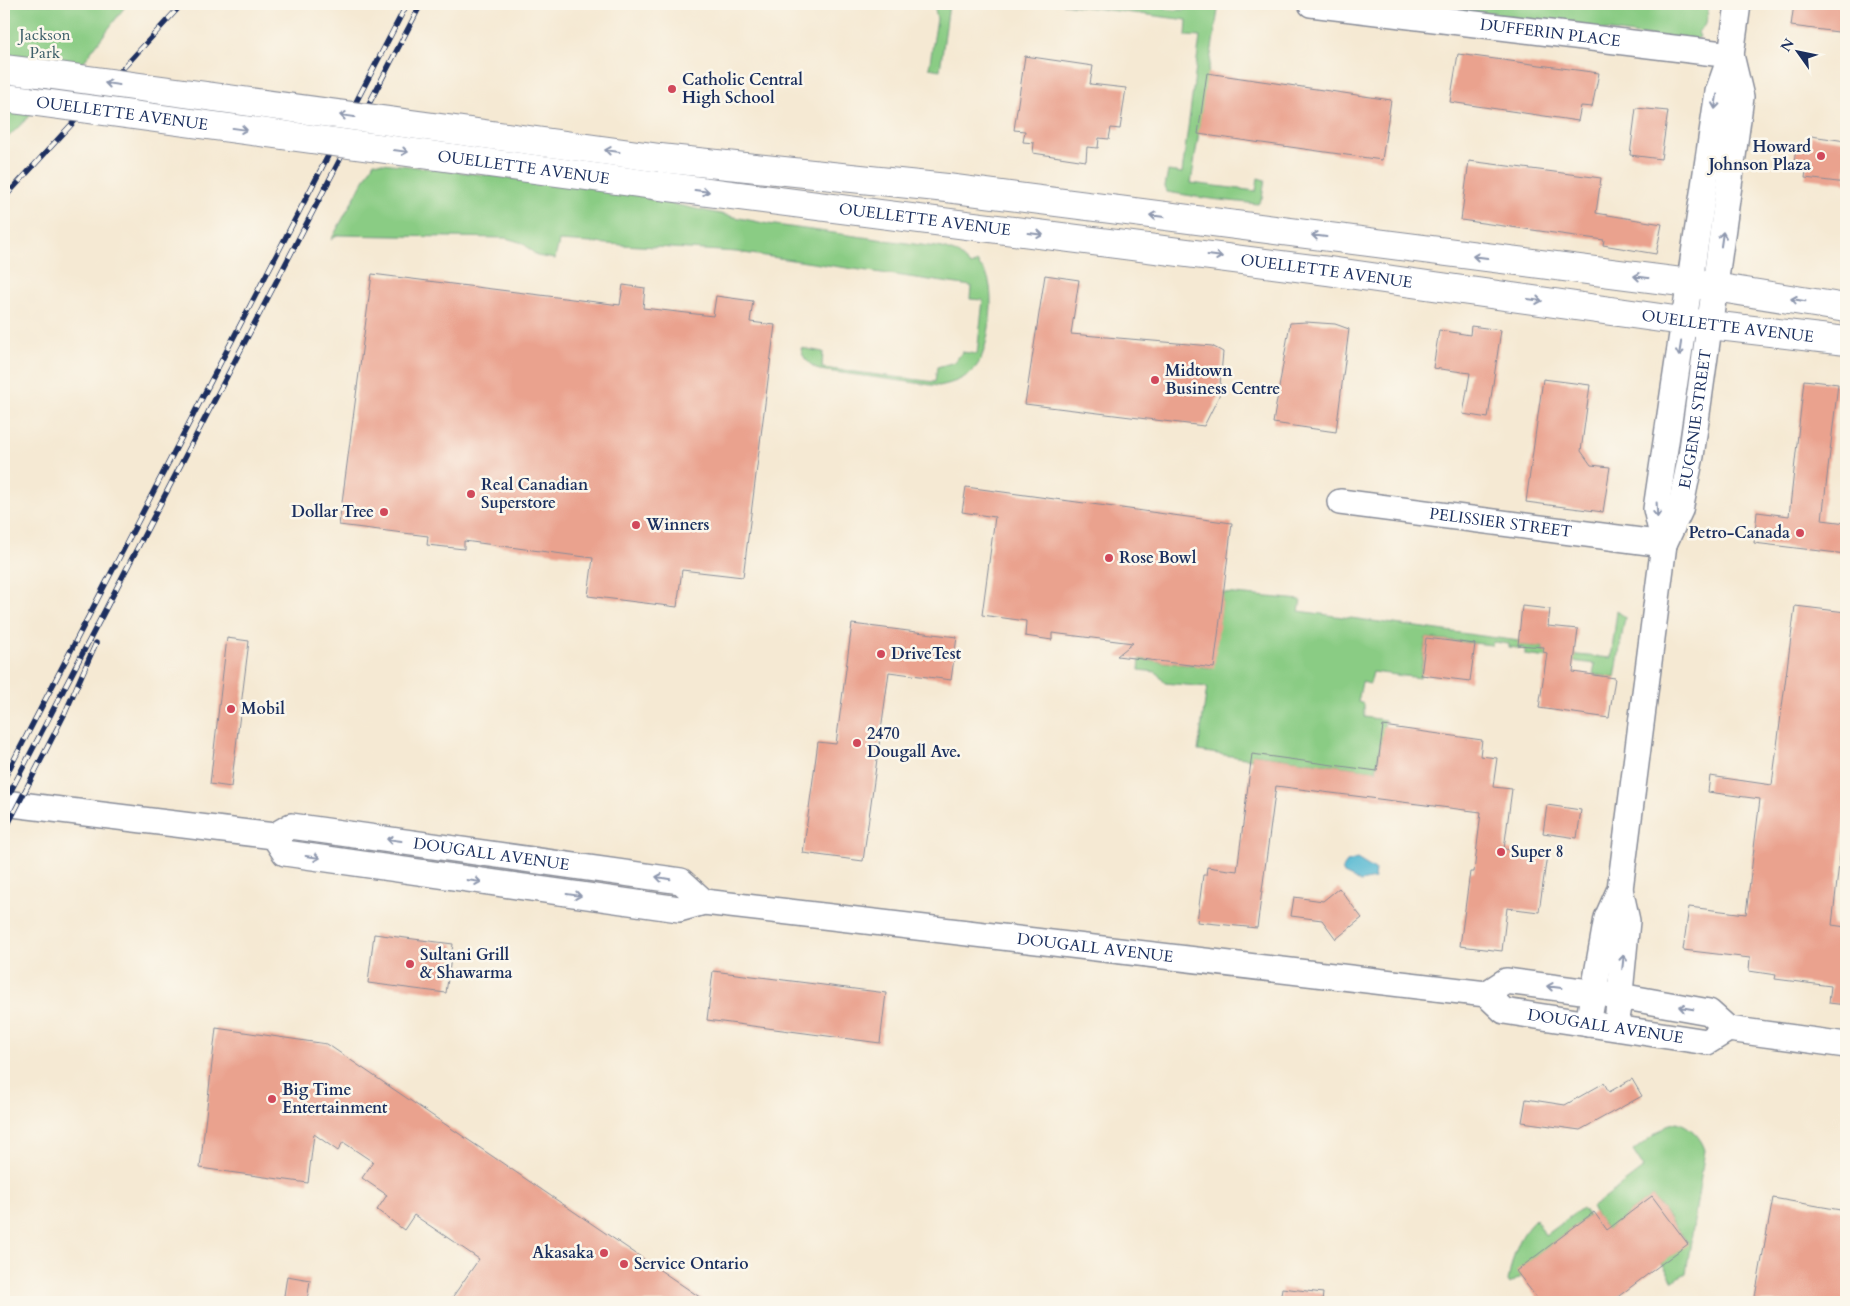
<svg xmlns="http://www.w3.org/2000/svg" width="1850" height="1306" font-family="Cardo,serif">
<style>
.green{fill:#8acc84;stroke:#527e71}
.water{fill:#53b7d1;stroke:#377398}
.building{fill:#eaa28e}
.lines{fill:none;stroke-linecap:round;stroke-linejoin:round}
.minor-casing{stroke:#888c98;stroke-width:28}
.major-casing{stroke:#888c98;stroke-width:30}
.minor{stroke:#fff;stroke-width:25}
.major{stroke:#fff;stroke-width:28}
.rail-casing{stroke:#1b2f5e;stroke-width:5.5}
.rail{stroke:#fbf7ec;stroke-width:4;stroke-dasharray:11;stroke-linecap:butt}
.major-bridge-casing{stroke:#888c98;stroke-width:30;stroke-linecap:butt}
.major-bridge{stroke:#fff;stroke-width:28}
.oneway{stroke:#8d97ae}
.poi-dot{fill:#d1495b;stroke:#fbf7ec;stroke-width:2}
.labels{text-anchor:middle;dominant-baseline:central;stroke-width:5;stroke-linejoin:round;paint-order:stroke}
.street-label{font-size:16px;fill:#1b2f5e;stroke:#fbf7ec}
.park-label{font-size:16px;fill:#3c5e69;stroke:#fbf7ec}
.poi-label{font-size:16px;font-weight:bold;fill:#1b2f5e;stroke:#fbf7ec;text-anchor:start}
</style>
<rect width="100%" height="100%" fill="#fbf7ec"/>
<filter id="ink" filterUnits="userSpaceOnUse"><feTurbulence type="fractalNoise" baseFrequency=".02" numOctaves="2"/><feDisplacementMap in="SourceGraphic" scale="10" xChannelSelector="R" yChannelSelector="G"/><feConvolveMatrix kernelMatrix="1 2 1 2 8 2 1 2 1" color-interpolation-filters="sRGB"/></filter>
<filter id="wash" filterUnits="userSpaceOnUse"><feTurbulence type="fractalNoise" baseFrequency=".0096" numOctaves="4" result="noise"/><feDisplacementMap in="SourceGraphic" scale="20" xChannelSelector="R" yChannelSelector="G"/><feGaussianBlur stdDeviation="1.12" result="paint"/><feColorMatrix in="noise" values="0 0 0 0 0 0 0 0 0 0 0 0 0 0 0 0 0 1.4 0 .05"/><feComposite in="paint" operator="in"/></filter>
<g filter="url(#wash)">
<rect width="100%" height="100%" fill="#f5e9d3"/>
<!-- green -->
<g class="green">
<polygon points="4,4 127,4 79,68 4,141"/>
<polygon points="934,4 949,4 940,70 929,68 937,19"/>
<path d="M1063,4h100l3,5c12,1 22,3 31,-5h22l-28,179 65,8 2,-13 7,2 -3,18 -4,6 -47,-5 -44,-7 -2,-5 3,-16 14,2 18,-136 -14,-1 1,-16z"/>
<polygon points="1411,4 1709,4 1706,24 1698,32 1700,37 1692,42"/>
<path d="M374,162l276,32 -1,5 119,25 175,24 14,5 14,13 6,-4c3,5 9,10 11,16 7,20 1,73 -12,89 -10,12 -23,16 -37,19l-120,-16c-8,-5 -17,-11 -18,-22l22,4 -1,16 113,14 2,-15 18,-5 7,-10 15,2 6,-54 -13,-1 1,-13 -234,-34 -178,-11 -4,18 -18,-3 -14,-13 -17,-5 -169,-3 -6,5z"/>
<polygon points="1223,593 1301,600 1299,611 1519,641 1519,645 1543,647 1543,652 1611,658 1617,611 1625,617 1615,678 1593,674 1595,664 1525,655 1525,649 1509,647 1509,644 1493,642 1492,645 1426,638 1420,678 1373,672 1370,684 1362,682 1358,702 1364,704 1364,717 1385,720 1376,771 1253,754 1251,759 1198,751 1207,687 1165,683 1156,672 1139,670 1140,659 1213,668"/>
<path d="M1677,1122c13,4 24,15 28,28l-19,123 -13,8 -11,-18 26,-20 -36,-47 -45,34 -16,-22 53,-40 -11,-17 34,-26z"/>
<path d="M1582,1208l6,8 -71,55 4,6 -11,7 -2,-3c5,-25 9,-44 28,-62l9,16z"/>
</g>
<!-- water -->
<polygon class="water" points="1357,859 1375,870 1374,879 1361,882 1344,874 1342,869 1347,862"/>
<g id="blocks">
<!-- building -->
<g class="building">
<polygon points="1794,4 1846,4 1846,33 1791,26"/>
<polygon points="1458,54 1599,73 1592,107 1581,106 1578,121 1450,102"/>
<polygon points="1025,56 1093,66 1090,84 1126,88 1120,129 1111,128 1109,139 1099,138 1098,148 1087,147 1086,161 1033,153 1034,143 1023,142 1025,131 1014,130"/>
<polygon points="1207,73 1391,100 1382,160 1198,134"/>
<polygon points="1636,108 1668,111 1661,159 1630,155"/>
<polygon points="1811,136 1846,141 1846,183 1805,178 1807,164 1794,162 1796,148 1809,150"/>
<polygon points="1469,161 1601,178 1596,213 1662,224 1656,254 1603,245 1604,240 1461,220"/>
<polygon points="372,274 620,305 623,285 645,288 643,308 713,316 716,296 753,301 750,322 775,325 743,577 682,570 677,607 588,596 593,558 464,541 464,549 427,545 428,536 339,525"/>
<polygon points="1045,275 1079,280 1071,334 1212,346 1223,352 1219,396 1204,426 1025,404"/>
<polygon points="1306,322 1335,324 1349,329 1336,432 1273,423 1290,323"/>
<polygon points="1471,326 1501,330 1488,418 1463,414 1470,373 1433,368 1439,330 1470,335"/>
<polygon points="1543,379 1590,385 1581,451 1591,465 1610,467 1603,512 1526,502"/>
<polygon points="1804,380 1838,384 1822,520 1846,523 1846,554 1754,543 1757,512 1789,516"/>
<polygon points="966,487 1232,523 1214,668 1117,656 1133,643 1052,633 1052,640 1025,636 1026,621 982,615 995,517 962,512"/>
<polygon points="1522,606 1550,609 1548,626 1578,629 1573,672 1615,678 1609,718 1539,708 1547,653 1543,652 1544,647 1518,645"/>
<polygon points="1795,606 1846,612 1846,803 1832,925 1846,927 1846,1005 1829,1003 1831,986 1775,979 1776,975 1749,971 1750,958 1683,950 1689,907 1746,914 1760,799 1708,792 1710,776 1772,785"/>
<polygon points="852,624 957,637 951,680 889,672 863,861 803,853 818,742 836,744"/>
<polygon points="227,638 249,641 231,787 210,784"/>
<polygon points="1426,638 1475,644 1470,681 1421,675"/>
<polygon points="1383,726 1482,740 1480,756 1497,758 1493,787 1512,789 1504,849 1547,855 1539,912 1507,908 1502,951 1460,946 1470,872 1474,872 1481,812 1276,786 1257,928 1197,922 1203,875 1206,875 1207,867 1237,871 1252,754 1377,771"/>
<polygon points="1547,805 1581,810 1577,838 1543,833"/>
<polygon points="1339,888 1362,918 1336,939 1322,920 1291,916 1294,897 1323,901"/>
<polygon points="374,934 453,944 446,993 368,983"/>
<polygon points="713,971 886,993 880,1043 707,1020"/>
<polygon points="216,1028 327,1044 707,1302 449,1302 479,1259 414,1215 404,1230 377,1210 387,1195 362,1178 373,1162 343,1142 338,1151 314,1134 308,1183 200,1168"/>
<polygon points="1632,1079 1642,1096 1580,1130 1522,1122 1526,1099 1565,1105 1604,1083 1609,1092"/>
<polygon points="1652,1196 1688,1244 1611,1302 1540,1302 1516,1271 1594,1212 1607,1230"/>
<polygon points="1773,1198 1846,1211 1846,1302 1754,1302"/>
<polygon points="287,1276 310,1280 307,1302 283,1302"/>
<polygon points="1282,1288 1323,1293 1322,1302 1280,1302"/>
</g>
</g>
</g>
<g filter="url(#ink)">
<use href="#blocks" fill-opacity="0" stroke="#888c98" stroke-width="1"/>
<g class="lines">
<!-- minor casing -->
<g class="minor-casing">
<g id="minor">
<path id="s1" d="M1311,4l420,51"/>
<path id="s2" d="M1340,502l324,42"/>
<path id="s3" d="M1664,544l16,-34 11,-54 40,-285 10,-74 -10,-42"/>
<path id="s4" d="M4,803l270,33 17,-10 390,55 23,21"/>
<path id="s5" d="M274,836l11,17 394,56 25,-7 782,92 18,17 203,31 21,-13"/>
<polyline points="1486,994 1506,981 1620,996 1709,1012 1728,1029 1846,1045"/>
<polyline points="1618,1013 1627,921 1620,889"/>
<polyline points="1588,1024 1607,918 1620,889 1664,544 1656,509 1718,92 1731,55 1738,4"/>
</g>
</g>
<!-- major casing -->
<g class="major-casing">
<g id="major">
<polyline points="4,69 52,75"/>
<polyline points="4,98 29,101"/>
<polyline points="660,158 947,188 1689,283 1846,308"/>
<path id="s6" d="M653,185l675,86 382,54 136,16"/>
</g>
</g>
<!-- minor -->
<use href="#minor" class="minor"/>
<!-- major -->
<use href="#major" class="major"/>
<!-- rail casing -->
<g class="rail-casing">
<g id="rail">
<polyline points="4,198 182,4"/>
<polyline points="4,779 407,4"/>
<polyline points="4,804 421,4"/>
<polyline points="4,832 65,713 96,643"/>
</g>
</g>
<!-- rail -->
<use href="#rail" class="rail"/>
<!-- major-bridge casing -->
<g class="major-bridge-casing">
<g id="major-bridge">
<polyline points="52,75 660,158"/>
<path id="s7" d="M29,101l624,84"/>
</g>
</g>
<!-- major-bridge -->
<use href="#major-bridge" class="major-bridge"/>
</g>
<!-- one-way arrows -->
<defs><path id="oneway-shaft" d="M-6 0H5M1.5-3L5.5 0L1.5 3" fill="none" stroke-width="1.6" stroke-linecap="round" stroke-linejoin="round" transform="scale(1.25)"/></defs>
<g class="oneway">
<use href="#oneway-shaft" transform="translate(112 84) rotate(-172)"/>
<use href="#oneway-shaft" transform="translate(1716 102) rotate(98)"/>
<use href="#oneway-shaft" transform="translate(347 116) rotate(-172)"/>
<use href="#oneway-shaft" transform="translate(240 129) rotate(8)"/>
<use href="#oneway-shaft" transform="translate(401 151) rotate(8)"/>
<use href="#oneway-shaft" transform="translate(612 151) rotate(-172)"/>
<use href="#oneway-shaft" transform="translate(702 191) rotate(7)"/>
<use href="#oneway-shaft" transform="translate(1157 216) rotate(-173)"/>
<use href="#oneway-shaft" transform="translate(1036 234) rotate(7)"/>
<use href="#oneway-shaft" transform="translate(1319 236) rotate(-173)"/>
<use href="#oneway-shaft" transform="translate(1722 239) rotate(-82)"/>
<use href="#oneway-shaft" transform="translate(1215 256) rotate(7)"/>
<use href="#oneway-shaft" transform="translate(1480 257) rotate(-173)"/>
<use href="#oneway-shaft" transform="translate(1641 277) rotate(-173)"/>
<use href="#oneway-shaft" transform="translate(1535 300) rotate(8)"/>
<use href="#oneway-shaft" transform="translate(1798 300) rotate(-171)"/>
<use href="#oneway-shaft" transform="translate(1680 349) rotate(99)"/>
<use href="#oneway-shaft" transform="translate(1657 510) rotate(87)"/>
<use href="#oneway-shaft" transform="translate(394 840) rotate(-172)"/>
<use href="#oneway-shaft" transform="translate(313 857) rotate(8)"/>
<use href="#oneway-shaft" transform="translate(663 878) rotate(-171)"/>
<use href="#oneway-shaft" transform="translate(474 881) rotate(8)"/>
<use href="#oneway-shaft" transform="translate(574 895) rotate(8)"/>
<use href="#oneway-shaft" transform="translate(1623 962) rotate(-84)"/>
<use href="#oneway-shaft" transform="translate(1554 987) rotate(-173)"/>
<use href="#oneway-shaft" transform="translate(1686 1008) rotate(-170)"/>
</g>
</g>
<!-- markers -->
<g class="poi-dot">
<circle cx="672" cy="89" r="5"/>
<circle cx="1821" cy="156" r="5"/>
<circle cx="1155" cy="380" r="5"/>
<circle cx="471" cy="494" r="5"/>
<circle cx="384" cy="512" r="5"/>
<circle cx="636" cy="525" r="5"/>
<circle cx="1800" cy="533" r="5"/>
<circle cx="1109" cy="558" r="5"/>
<circle cx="881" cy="654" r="5"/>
<circle cx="231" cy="709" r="5"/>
<circle cx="857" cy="743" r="5"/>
<circle cx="1501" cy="852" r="5"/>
<circle cx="410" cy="964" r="5"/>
<circle cx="272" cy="1099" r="5"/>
<circle cx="604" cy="1253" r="5"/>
<circle cx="624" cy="1264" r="5"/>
</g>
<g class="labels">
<!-- street labels -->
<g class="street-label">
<text stroke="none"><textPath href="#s1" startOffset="241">DUFFERIN PLACE</textPath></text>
<text stroke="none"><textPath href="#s7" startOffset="94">OUELLETTE AVENUE</textPath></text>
<text stroke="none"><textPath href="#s7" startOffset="499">OUELLETTE AVENUE</textPath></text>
<text stroke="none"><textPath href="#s6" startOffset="274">OUELLETTE AVENUE</textPath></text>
<text stroke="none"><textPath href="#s6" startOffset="679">OUELLETTE AVENUE</textPath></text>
<text stroke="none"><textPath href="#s6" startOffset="1084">OUELLETTE AVENUE</textPath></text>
<text stroke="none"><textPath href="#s3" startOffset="130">EUGENIE STREET</textPath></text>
<text stroke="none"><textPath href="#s2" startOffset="162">PELISSIER STREET</textPath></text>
<text stroke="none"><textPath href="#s4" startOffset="494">DOUGALL AVENUE</textPath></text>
<text stroke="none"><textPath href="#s5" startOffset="838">DOUGALL AVENUE</textPath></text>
<text stroke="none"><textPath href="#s5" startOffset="1359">DOUGALL AVENUE</textPath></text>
</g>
<!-- park labels -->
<g class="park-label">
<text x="45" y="35">Jackson<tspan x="45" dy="18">Park</tspan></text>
</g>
<!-- poi labels -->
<g class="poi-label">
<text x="682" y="80">Catholic Central<tspan x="682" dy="18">High School</tspan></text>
<text x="1811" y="147" text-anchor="end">Howard<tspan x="1811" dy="18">Johnson Plaza</tspan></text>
<text x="1165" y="371">Midtown<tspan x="1165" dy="18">Business Centre</tspan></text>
<text x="481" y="485">Real Canadian<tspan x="481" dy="18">Superstore</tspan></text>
<text x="374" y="512" text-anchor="end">Dollar Tree</text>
<text x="646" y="525">Winners</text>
<text x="1790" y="533" text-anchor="end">Petro-Canada</text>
<text x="1119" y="558">Rose Bowl</text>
<text x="891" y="654">DriveTest</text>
<text x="241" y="709">Mobil</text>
<text x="867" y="734">2470<tspan x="867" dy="18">Dougall Ave.</tspan></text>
<text x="1511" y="852">Super 8</text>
<text x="420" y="955">Sultani Grill<tspan x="420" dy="18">&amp; Shawarma</tspan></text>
<text x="282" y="1090">Big Time<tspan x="282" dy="18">Entertainment</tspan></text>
<text x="594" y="1253" text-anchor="end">Akasaka</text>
<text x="634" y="1264">Service Ontario</text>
</g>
</g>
<!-- margin -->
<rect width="1850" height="1306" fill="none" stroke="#fbf7ec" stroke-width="20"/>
<!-- north arrow -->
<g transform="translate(1798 52) rotate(303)" stroke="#fbf7ec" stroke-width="4" paint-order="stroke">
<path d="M0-4L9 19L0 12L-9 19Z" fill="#1b2f5e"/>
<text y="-8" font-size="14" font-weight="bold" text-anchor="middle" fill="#1b2f5e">N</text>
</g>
</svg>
